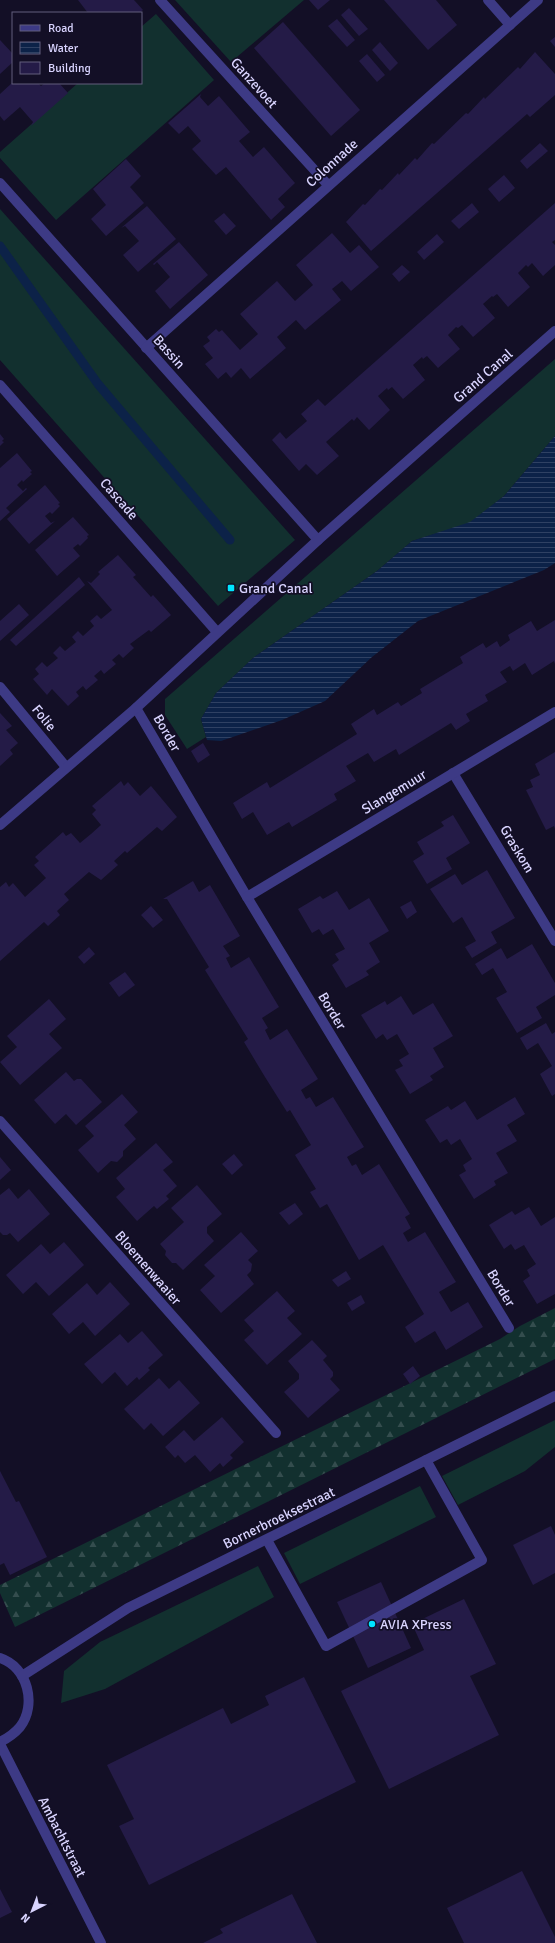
<svg xmlns="http://www.w3.org/2000/svg" width="555" height="1943" font-family="Signika,sans-serif">
<style>
.grass{fill:#12302f}
.forest{fill:url(#forest-firs)}
.water{fill:url(#water-rules)}
.lines{fill:none;stroke-linecap:round;stroke-linejoin:round}
.stream{stroke:#0c2248;stroke-width:9}
.building{fill:#241b47}
.minor{stroke:#3d3a85;stroke-width:10}
.poi-dot{fill:#00e5ff;stroke:#130f26;stroke-width:1.5}
.labels{text-anchor:middle;dominant-baseline:central;stroke-width:3.5;stroke-linejoin:round;paint-order:stroke}
.street-label{font-size:14px;fill:#d9d4ff;stroke:#130f26}
.poi-label{font-size:14px;fill:#d9d4ff;stroke:#130f26;text-anchor:start}
</style>
<defs>
<pattern id="forest-firs" width="22" height="20" patternUnits="userSpaceOnUse"><rect width="22" height="20" fill="#12302f"/><path d="M5 1l3.5 6h-7zM16 11l3.5 6h-7z" fill="#344d4e"/></pattern>
<pattern id="water-rules" width="6" height="5" patternUnits="userSpaceOnUse"><rect width="6" height="5" fill="#0c2248"/><path d="M0 2.5h6" fill="none" stroke="#2f4163"/></pattern>
</defs>
<rect width="100%" height="100%" fill="#130f26"/>
<!-- grass -->
<g class="grass">
<polygon points="175,0 304,0 231,62"/>
<polygon points="156,14 214,80 56,220 0,158 0,152 78,83 141,83 141,27"/>
<polygon points="0,209 295,540 218,606 0,360"/>
<polygon points="555,359 555,436 504,496 470,523 412,541 377,571 253,658 216,693 201,719 206,737 187,749 165,715 165,699"/>
<polygon points="555,1420 555,1447 525,1471 458,1505 442,1476"/>
<polygon points="420,1486 436,1517 300,1584 284,1553"/>
<polygon points="258,1566 274,1597 105,1689 61,1703 64,1671 100,1642"/>
</g>
<!-- forest -->
<polygon class="forest" points="555,1308 555,1359 15,1627 0,1593 0,1585 500,1339 520,1326"/>
<!-- water -->
<polygon class="water" points="555,436 555,563 544,570 418,621 372,657 325,701 282,720 221,741 207,740 201,719 216,693 253,658 377,571 412,541 470,522 504,496"/>
<g class="lines">
<!-- stream -->
<polyline class="stream" points="0,246 98,384 230,540"/>
</g>
<!-- building -->
<g class="building">
<polygon points="78,0 134,0 143,10 139,13 88,13"/>
<polygon points="309,0 330,0 318,10"/>
<polygon points="384,0 436,0 457,25 428,50"/>
<polygon points="349,8 368,29 359,36 341,15"/>
<polygon points="337,19 355,40 347,47 328,26"/>
<polygon points="283,22 360,110 331,136 254,48"/>
<polygon points="555,37 555,47 550,41"/>
<polygon points="0,40 13,54 13,62 0,74"/>
<polygon points="380,42 398,63 390,71 372,50"/>
<polygon points="535,52 555,74 555,95 530,117 527,114 371,251 346,222 363,204 365,205 380,189 382,190 398,173 399,175 415,158 417,160 432,143 434,144 466,113 468,114 484,97 485,99 518,67 520,69"/>
<polygon points="367,54 385,75 377,82 359,61"/>
<polygon points="13,82 38,83 41,86 45,83 59,83 68,93 31,126 33,122 20,107 4,121 0,116 0,94"/>
<polygon points="201,94 200,97 208,106 219,96 250,132 239,141 253,157 264,147 295,183 278,199 285,207 271,220 226,167 216,175 192,149 201,141 188,126 179,134 168,123"/>
<polygon points="540,143 548,151 527,169 520,161"/>
<polygon points="126,159 141,176 130,187 144,203 106,236 91,219 106,205 93,189"/>
<polygon points="504,175 515,188 499,202 488,189"/>
<polygon points="472,203 479,212 459,229 451,221"/>
<polygon points="555,203 555,240 552,242 555,245 555,265 543,276 532,263 528,267 526,265 518,273 530,287 508,307 497,294 493,297 492,296 483,304 495,318 473,337 462,325 458,328 456,327 448,335 460,349 438,368 427,356 423,359 422,357 413,365 425,380 403,399 392,387 388,390 387,388 378,396 390,410 369,430 357,417 354,421 352,419 326,442 339,456 317,475 306,464 299,471 272,440 280,432 286,439 307,421 301,414 318,399 325,406"/>
<polygon points="147,206 176,239 138,272 123,255 139,241 125,226 121,228"/>
<polygon points="224,213 236,226 226,235 214,221"/>
<polygon points="332,233 350,253 359,245 379,267 351,291 342,281 332,289 341,300 305,330 296,320 277,337 286,348 250,379 241,368 231,378 226,372 218,379 205,364 213,358 203,346 210,341 207,337 216,329 219,332 222,330 240,350 258,334 240,314 277,281 295,301 313,285 296,265"/>
<polygon points="437,234 444,242 424,260 417,252"/>
<polygon points="179,242 208,275 170,309 155,291 170,277 157,262 154,265 153,264"/>
<polygon points="402,265 410,272 399,282 392,274"/>
<polygon points="0,434 4,439 2,441 4,442 0,446"/>
<polygon points="17,453 32,471 30,472 32,474 23,482 22,480 17,485 23,491 26,488 27,489 6,508 10,512 0,521 0,468"/>
<polygon points="45,485 60,503 58,504 60,506 52,514 50,512 45,516 51,523 55,521 29,544 7,519"/>
<polygon points="73,517 89,535 87,536 88,538 80,546 78,544 73,548 80,556 57,576 35,550"/>
<polygon points="118,555 136,575 133,577 151,597 153,595 171,615 151,632 149,630 130,644 134,648 123,658 119,654 112,660 116,664 104,674 101,670 94,676 98,680 86,690 83,686 76,692 79,696 68,706 52,689 47,695 33,679 39,674 35,669 42,662 47,667 58,658 53,653 60,646 65,651 76,642 72,637 78,631 83,636 94,626 90,621 97,615 101,619 112,610 87,581 91,583 100,574 98,572"/>
<polygon points="79,577 85,585 16,646 10,640"/>
<polygon points="19,604 29,615 0,641 0,621"/>
<polygon points="555,620 555,664 554,661 532,675 525,663 513,671 510,666 500,672 507,682 485,695 488,701 466,714 470,721 456,730 451,723 399,755 396,749 374,762 368,753 346,766 356,781 334,794 337,800 292,827 289,822 267,835 253,812 242,819 233,803 267,782 270,788 357,734 351,724 374,709 377,715 398,702 401,706 422,693 420,689 463,663 460,657 483,643 486,648 497,641 500,647 510,640 508,635 531,621 537,631"/>
<polygon points="0,713 12,726 6,730 18,743 10,750 13,754 0,766"/>
<polygon points="203,743 210,755 198,763 191,751"/>
<polygon points="555,752 555,829 554,826 546,830 526,790 533,787 530,780 540,775 535,764"/>
<polygon points="121,781 124,786 128,782 140,796 151,786 177,817 162,831 157,827 127,853 125,851 114,861 118,865 101,880 89,872 64,894 69,900 57,911 60,915 48,926 44,922 0,961 0,887 6,882 9,887 13,883 25,897 46,878 34,865 39,861 35,857 63,832 66,836 71,833 80,843 91,834 101,825 92,814 96,810 92,806"/>
<polygon points="453,815 470,843 446,858 452,869 427,884 413,861 424,854 417,842 444,826 441,822"/>
<polygon points="487,870 515,918 491,932 497,943 472,958 465,947 476,941 462,917 453,923 430,889 455,874 462,885"/>
<polygon points="193,881 199,892 210,885 240,936 223,946 230,956 226,958 231,968 249,957 279,1007 262,1018 268,1028 265,1030 270,1040 287,1029 318,1079 301,1090 306,1099 310,1097 316,1107 333,1097 364,1147 347,1157 352,1166 356,1164 362,1175 379,1164 410,1214 405,1217 411,1228 403,1233 408,1242 425,1232 456,1282 439,1292 451,1312 468,1302 483,1327 446,1350 435,1331 415,1343 405,1327 424,1314 383,1245 359,1260 327,1204 320,1208 310,1192 316,1189 295,1155 311,1145 290,1110 287,1112 265,1077 244,1042 248,1039 205,970 209,967 167,899 163,899"/>
<polygon points="337,891 349,910 369,898 389,931 369,943 380,962 366,971 369,975 346,988 332,965 339,960 335,954 345,949 333,929 323,935 319,929 312,933 298,909 320,896 323,899"/>
<polygon points="411,901 417,912 407,919 400,907"/>
<polygon points="151,906 163,920 153,928 141,915"/>
<polygon points="532,944 555,983 555,995 536,1007 542,1018 517,1033 496,998 507,992 493,968 482,975 475,964 501,948 507,959"/>
<polygon points="89,947 95,954 84,964 78,957"/>
<polygon points="125,972 135,985 119,997 109,983"/>
<polygon points="401,996 413,1015 433,1003 453,1036 433,1048 444,1067 430,1076 433,1080 410,1094 395,1070 403,1066 399,1060 409,1054 397,1034 387,1040 383,1034 376,1039 361,1015 385,1001 387,1005"/>
<polygon points="49,999 66,1019 49,1034 62,1048 20,1085 0,1062 17,1047 7,1036"/>
<polygon points="546,1023 552,1034 555,1032 555,1094 552,1096 540,1074 552,1066 538,1043 527,1050 520,1038"/>
<polygon points="66,1072 74,1081 77,1079 81,1079 102,1102 76,1125 66,1114 55,1124 34,1100"/>
<polygon points="122,1094 138,1112 124,1125 136,1139 123,1151 123,1156 117,1162 111,1161 98,1173 78,1150 94,1136 85,1126"/>
<polygon points="515,1097 525,1114 507,1125 517,1141 496,1153 508,1173 494,1181 496,1185 474,1199 459,1175 466,1171 463,1165 472,1159 460,1139 451,1145 447,1139 440,1143 425,1120 448,1106 451,1110 465,1101 477,1120"/>
<polygon points="156,1143 173,1162 163,1170 177,1186 166,1196 169,1199 157,1209 154,1206 137,1221 116,1197 125,1189 116,1178"/>
<polygon points="234,1154 243,1165 232,1175 222,1164"/>
<polygon points="0,1157 11,1170 0,1180"/>
<polygon points="197,1185 222,1214 207,1227 207,1233 214,1241 183,1270 176,1263 172,1263 165,1255 166,1251 160,1244 184,1222 171,1208"/>
<polygon points="9,1188 18,1199 29,1189 50,1214 18,1242 10,1233 7,1235 3,1235 0,1232 0,1195"/>
<polygon points="295,1203 303,1214 289,1225 279,1213"/>
<polygon points="529,1207 541,1226 555,1217 555,1294 537,1304 523,1281 530,1276 527,1270 536,1264 530,1255 524,1245 515,1250 511,1244 504,1249 489,1225 512,1211 515,1215"/>
<polygon points="241,1232 258,1251 248,1260 252,1264 251,1271 247,1275 254,1284 221,1313 200,1290 215,1276 204,1265"/>
<polygon points="64,1242 84,1265 49,1296 36,1282 23,1294 6,1275 41,1244 50,1254"/>
<polygon points="346,1271 351,1279 338,1287 332,1280"/>
<polygon points="110,1282 130,1304 95,1336 83,1322 69,1334 52,1314 87,1283 97,1295"/>
<polygon points="277,1291 295,1311 287,1318 302,1334 267,1365 244,1340 254,1331 244,1320"/>
<polygon points="361,1295 365,1303 352,1311 347,1303"/>
<polygon points="142,1331 163,1355 148,1368 150,1370 139,1380 137,1377 127,1386 115,1372 102,1384 84,1364 120,1334 128,1343"/>
<polygon points="312,1340 327,1356 323,1360 333,1372 333,1376 330,1379 340,1390 308,1418 284,1392 299,1379 299,1374 288,1361"/>
<polygon points="413,1366 420,1376 410,1384 403,1374"/>
<polygon points="159,1378 169,1389 179,1380 200,1403 163,1436 151,1423 144,1430 124,1409"/>
<polygon points="222,1417 244,1442 230,1455 233,1458 223,1467 220,1463 210,1472 195,1455 185,1463 178,1455 175,1458 165,1447 184,1430 194,1441"/>
<polygon points="0,1471 16,1502 19,1501 47,1557 10,1575 4,1563 0,1565"/>
<polygon points="551,1526 555,1535 555,1573 533,1585 513,1545"/>
<polygon points="381,1582 411,1648 368,1668 337,1602"/>
<polygon points="464,1599 496,1664 470,1676 499,1735 389,1789 341,1691 424,1650 412,1624"/>
<polygon points="304,1677 356,1782 149,1885 119,1826 134,1819 107,1765 223,1708 231,1724 269,1705 265,1696"/>
<polygon points="522,1871 555,1937 555,1943 464,1943 447,1908"/>
<polygon points="0,1889 12,1912 0,1918"/>
<polygon points="292,1894 317,1943 203,1943 223,1933 220,1929"/>
</g>
<g class="lines">
<!-- minor -->
<g class="minor">
<polyline points="160,0 328,185"/>
<polyline points="488,0 510,25"/>
<polyline points="0,183 318,540"/>
<polyline points="146,348 538,0"/>
<polyline points="0,385 217,632"/>
<polyline points="0,687 66,767"/>
<polyline points="136,708 247,897 509,1328"/>
<polyline points="453,773 555,941"/>
<polyline points="0,825 136,708 318,540 555,331"/>
<polyline points="247,897 555,712"/>
<polyline points="0,1121 276,1433"/>
<polyline points="267,1540 326,1646 482,1560 426,1460"/>
<path d="M0,1658c28,9 37,47 20,69 -6,7 -12,11 -20,15"/>
<polyline points="22,1676 128,1608 555,1396"/>
<polyline points="0,1744 101,1943"/>
</g>
</g>
<!-- markers -->
<g class="poi-dot">
<rect x="227" y="584" width="8" height="8" rx="2"/>
<circle cx="372" cy="1624" r="4"/>
</g>
<g class="labels">
<!-- street labels -->
<g class="street-label">
<text transform="translate(254 83) rotate(48)">Ganzevoet</text>
<text transform="translate(332 163) rotate(-42)">Colonnade</text>
<text transform="translate(169 352) rotate(48)">Bassin</text>
<text transform="translate(483 376) rotate(-41)">Grand Canal</text>
<text transform="translate(119 499) rotate(49)">Cascade</text>
<text transform="translate(44 718) rotate(51)">Folie</text>
<text transform="translate(167 733) rotate(60)">Border</text>
<text transform="translate(394 792) rotate(-31)">Slangemuur</text>
<text transform="translate(517 849) rotate(59)">Graskom</text>
<text transform="translate(332 1011) rotate(59)">Border</text>
<text transform="translate(148 1268) rotate(49)">Bloemenwaaier</text>
<text transform="translate(501 1288) rotate(59)">Border</text>
<text transform="translate(279 1518) rotate(-26)">Bornerbroeksestraat</text>
<text transform="translate(62 1837) rotate(63)">Ambachtstraat</text>
</g>
<!-- poi labels -->
<g class="poi-label">
<text x="239" y="588">Grand Canal</text>
<text x="380" y="1624">AVIA XPress</text>
</g>
</g>
<!-- legend -->
<rect x="12" y="12" width="130" height="72" fill="#130f26" stroke="#625e7d"/>
<rect x="20" y="25" width="20" height="6" fill="#3d3a85" stroke="#625e7d"/>
<text x="48" y="32" font-size="12" fill="#d9d4ff">Road</text>
<rect x="20" y="42" width="20" height="12" fill="url(#water-rules)" stroke="#625e7d"/>
<text x="48" y="52" font-size="12" fill="#d9d4ff">Water</text>
<rect x="20" y="62" width="20" height="12" fill="#241b47" stroke="#625e7d"/>
<text x="48" y="72" font-size="12" fill="#d9d4ff">Building</text>
<!-- north arrow -->
<g transform="translate(32 1911) rotate(222)" stroke="#130f26" stroke-width="3" paint-order="stroke">
<path d="M0-3L7 15L0 10L-7 15Z" fill="#d9d4ff"/>
<text y="-6" font-size="11" font-weight="bold" text-anchor="middle" fill="#d9d4ff">N</text>
</g>
</svg>
